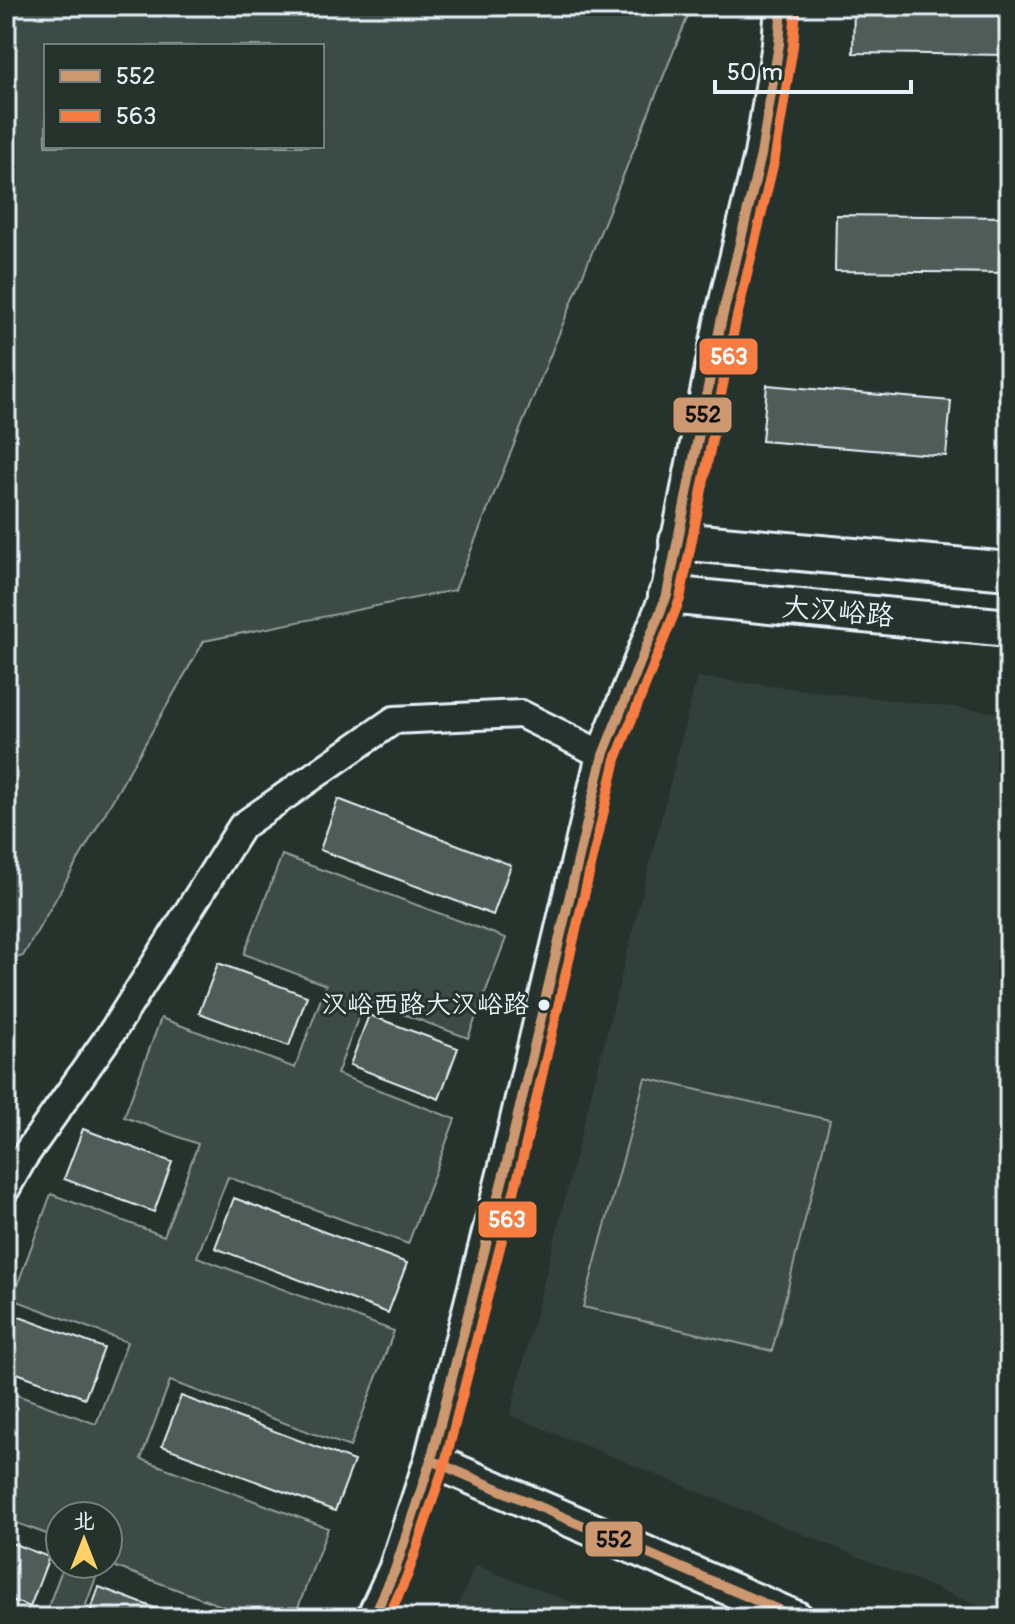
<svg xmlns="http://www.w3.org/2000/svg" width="1015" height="1624" font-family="Pangolin,'LXGW WenKai TC',sans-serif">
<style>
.built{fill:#333f3a}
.green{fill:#3e4b47;stroke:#939ea0;stroke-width:2;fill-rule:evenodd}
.building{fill:#505c59;stroke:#e8f1f8;stroke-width:2}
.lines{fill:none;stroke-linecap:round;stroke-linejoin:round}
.minor-casing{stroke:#e8f1f8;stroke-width:32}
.tertiary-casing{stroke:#e8f1f8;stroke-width:38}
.secondary-casing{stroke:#e8f1f8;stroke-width:42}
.minor{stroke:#26332d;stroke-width:26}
.tertiary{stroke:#26332d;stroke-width:32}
.secondary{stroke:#26332d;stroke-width:36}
.bus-1-casing{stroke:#26332d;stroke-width:16}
.bus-2-casing{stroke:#26332d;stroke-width:16}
.bus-1{stroke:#cd976f;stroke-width:10}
.bus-2{stroke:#f77d43;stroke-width:10}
.bus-dot{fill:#e8f1f8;stroke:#26332d;stroke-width:3}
.labels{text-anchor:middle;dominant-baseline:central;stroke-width:6;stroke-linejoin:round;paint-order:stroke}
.bus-label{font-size:26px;fill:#e8f1f8;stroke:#26332d;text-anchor:end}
.street-label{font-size:28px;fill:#e8f1f8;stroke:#26332d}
.line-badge{stroke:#26332d;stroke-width:3}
.badge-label{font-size:22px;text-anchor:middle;font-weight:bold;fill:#fff}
.pale-badge-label{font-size:22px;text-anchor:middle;font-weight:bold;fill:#111}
</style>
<rect width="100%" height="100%" fill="#26332d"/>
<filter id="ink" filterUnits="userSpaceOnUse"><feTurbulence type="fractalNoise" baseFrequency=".0125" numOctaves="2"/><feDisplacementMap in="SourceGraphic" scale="16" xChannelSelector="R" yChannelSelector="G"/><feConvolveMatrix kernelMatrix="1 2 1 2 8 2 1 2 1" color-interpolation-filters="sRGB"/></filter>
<g filter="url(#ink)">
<!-- built -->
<g class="built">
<polygon points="697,677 1009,714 1009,1618 510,1415"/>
<polygon points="475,1565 613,1618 453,1618"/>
</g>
<!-- green -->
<g class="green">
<path d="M6,6h686l-237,584 -251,51 -181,315 -17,5zM46,46h276v100h-276z"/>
<polygon points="282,855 506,938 468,1038 365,1000 337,1074 455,1119 408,1244 228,1177 197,1257 394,1331 350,1447 170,1381 141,1459 328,1528 294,1618 254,1618 108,1564 108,1516 60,1516 60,1539 6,1519 6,1391 96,1424 127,1342 12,1299 51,1194 164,1236 198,1144 124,1117 161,1018 295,1068 326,985 244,954"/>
<polygon points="645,1078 830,1120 772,1351 583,1307"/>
<polygon points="64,1564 101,1564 81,1618 44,1618"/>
</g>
<!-- building -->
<g class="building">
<polygon points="854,6 1009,6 1009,55 853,53"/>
<polygon points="836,215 1009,217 1009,273 835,271"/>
<polygon points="767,385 951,401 946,456 762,441"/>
<polygon points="338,799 511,865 493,915 320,850"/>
<polygon points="218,963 307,996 289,1046 199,1013"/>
<polygon points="369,1015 458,1048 439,1099 350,1065"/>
<polygon points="83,1129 172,1162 154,1212 64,1179"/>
<polygon points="234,1198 407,1263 388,1313 215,1248"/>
<polygon points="14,1315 104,1348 85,1398 6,1369 6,1337"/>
<polygon points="181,1396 354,1461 335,1511 162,1446"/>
<polygon points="6,1541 49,1557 30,1607 6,1598"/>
<polygon points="99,1587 181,1618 88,1618"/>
</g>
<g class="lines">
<!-- minor casing -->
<g class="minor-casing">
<polyline id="minor" points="6,1189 24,1157 114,1029 242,826 394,720 521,714 603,755"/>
</g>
<!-- tertiary casing -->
<g class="tertiary-casing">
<g id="tertiary">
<polyline points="431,1460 797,1618"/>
<polyline points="373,1618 395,1570 431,1460 507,1162 603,755 667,595 721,322 761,155 779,44 782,6"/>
</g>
</g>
<!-- secondary casing -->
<g class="secondary-casing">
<g id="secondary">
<polyline points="678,541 1009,571"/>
<polyline points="667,595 1009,628"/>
</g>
</g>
<!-- minor -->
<use href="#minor" class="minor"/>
<!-- tertiary -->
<use href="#tertiary" class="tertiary"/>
<!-- secondary -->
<use href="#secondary" class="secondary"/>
<!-- bus-1 casing -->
<g class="bus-1-casing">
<g id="bus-1">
<polyline points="431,1460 797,1618"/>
<polyline points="373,1618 395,1570 431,1460 507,1162 603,755 667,595 721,322 761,155 779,44 782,6"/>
</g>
</g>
<!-- bus-2 casing -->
<g class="bus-2-casing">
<polyline id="bus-2" points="388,1618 408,1574 445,1463 521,1165 616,759 680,599 735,325 775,157 793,46 796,7"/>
</g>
<!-- bus-1 -->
<use href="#bus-1" class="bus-1"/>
<!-- bus-2 -->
<use href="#bus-2" class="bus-2"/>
</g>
</g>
<!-- markers -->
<circle class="bus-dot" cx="544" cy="1005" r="7"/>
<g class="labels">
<!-- bus labels -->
<g class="bus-label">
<text x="529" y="1005">汉峪西路大汉峪路</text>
</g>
<!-- street labels -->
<g class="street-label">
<text transform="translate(838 612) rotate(5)">大汉峪路</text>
</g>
</g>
<g class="line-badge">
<rect x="698" y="337" width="61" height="39" rx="8" fill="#f77d43"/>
<rect x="672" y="396" width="61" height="38" rx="8" fill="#cd976f"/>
<rect x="477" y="1200" width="61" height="39" rx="8" fill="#f77d43"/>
<rect x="584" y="1520" width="60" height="38" rx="8" fill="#cd976f"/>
</g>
<g class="badge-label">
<text x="729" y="364">563</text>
<text x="507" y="1227">563</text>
</g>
<g class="pale-badge-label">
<text x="703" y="422">552</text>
<text x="614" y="1547">552</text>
</g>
<!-- margin -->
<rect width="1015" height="1624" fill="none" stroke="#26332d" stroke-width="32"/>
<rect x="16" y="16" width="983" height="1592" fill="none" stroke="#e8f1f8" stroke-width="3" filter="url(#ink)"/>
<!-- legend -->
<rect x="44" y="44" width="280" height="104" fill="#26332d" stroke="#747f7e" stroke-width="2"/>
<rect x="60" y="70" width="40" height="12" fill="#cd976f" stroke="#747f7e" stroke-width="2"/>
<text x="116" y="84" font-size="24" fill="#e8f1f8">552</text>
<rect x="60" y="110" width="40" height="12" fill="#f77d43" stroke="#747f7e" stroke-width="2"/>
<text x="116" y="124" font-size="24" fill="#e8f1f8">563</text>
<!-- north arrow -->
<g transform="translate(84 1540)"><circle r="38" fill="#26332d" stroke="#747f7e" stroke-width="2"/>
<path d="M0-6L14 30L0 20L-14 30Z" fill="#ffd166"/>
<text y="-12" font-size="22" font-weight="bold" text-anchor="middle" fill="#e8f1f8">北</text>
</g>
<!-- scale -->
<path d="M715 80v12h196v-12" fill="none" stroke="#e8f1f8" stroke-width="4"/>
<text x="727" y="80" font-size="24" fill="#e8f1f8" stroke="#26332d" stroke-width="6" paint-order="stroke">50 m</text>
</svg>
